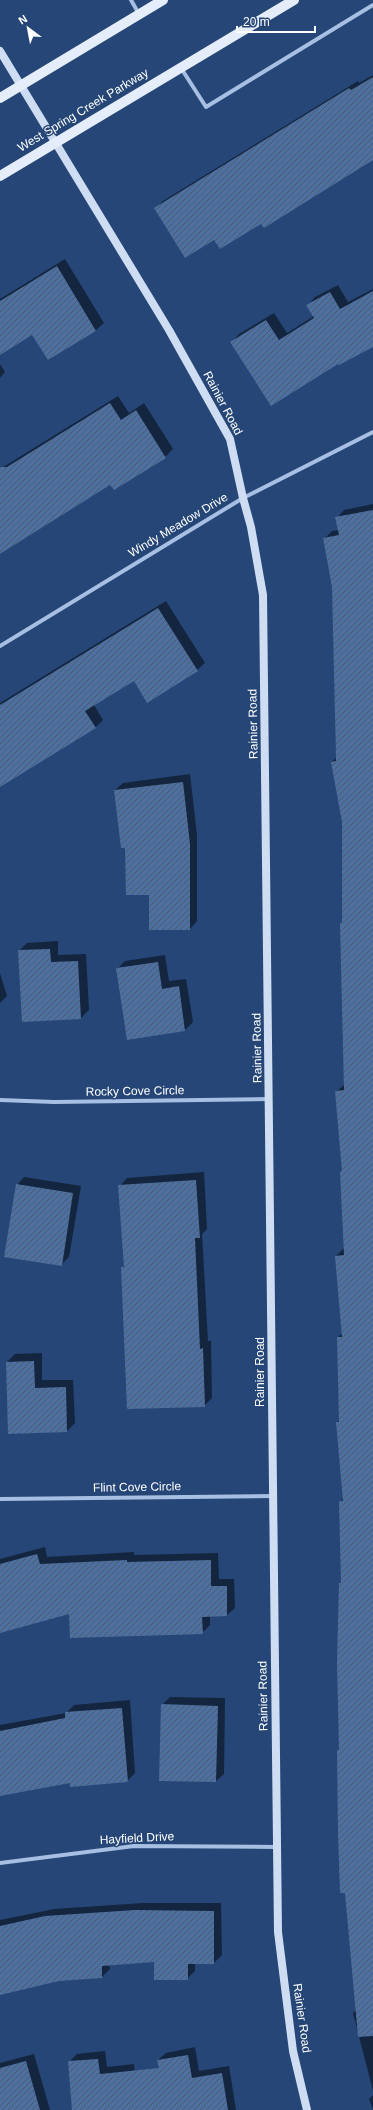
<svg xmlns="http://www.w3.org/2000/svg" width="373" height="2110" font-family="Arial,sans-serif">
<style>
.shadow{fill:#0007}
.building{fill:url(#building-hatch)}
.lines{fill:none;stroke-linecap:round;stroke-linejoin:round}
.street{stroke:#a6bfe2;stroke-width:4}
.secondary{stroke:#cfddf3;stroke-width:8}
.primary{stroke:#e5edfb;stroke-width:10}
.labels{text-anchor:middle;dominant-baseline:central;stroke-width:3;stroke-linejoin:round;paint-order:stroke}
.street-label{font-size:12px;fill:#fff;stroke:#254676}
</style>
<defs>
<pattern id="building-hatch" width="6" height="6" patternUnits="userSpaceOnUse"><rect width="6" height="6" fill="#4e70a0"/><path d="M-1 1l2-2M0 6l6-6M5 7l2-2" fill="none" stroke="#4d5a6e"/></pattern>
</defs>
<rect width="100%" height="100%" fill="#254676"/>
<!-- shadow -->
<g class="shadow">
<polygon points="373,75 373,159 261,222 214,239 155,209 163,201 358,81 359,83"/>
<polygon points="65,259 104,323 96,330 48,359 33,333 0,354 0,299"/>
<polygon points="338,285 348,302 373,289 373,346 232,342 239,334 274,313 287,333 314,316 308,305 315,297"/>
<polygon points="0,364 5,372 0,378"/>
<polygon points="118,396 129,413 144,403 173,449 165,457 114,489 111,484 0,554 0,469"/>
<polygon points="373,504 373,889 343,822 332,762 336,758 333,587 324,539 332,531 339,530 337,518 344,510"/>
<polygon points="166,601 205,663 197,670 134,680 94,705 103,720 95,728 0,786 0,703"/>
<polygon points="190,774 197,835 197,921 190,929 126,847 115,790 123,783"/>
<polygon points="373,918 373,2091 353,2013 357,2009 338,1751 340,1749 338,1661 340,1583 342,1581 340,1502 344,1498 337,1422 340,1420 338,1337 343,1333 336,1256 344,1248 343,1170 336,1092 345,1084"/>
<polygon points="58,941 58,955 86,954 89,1010 81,1018 19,951 27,943"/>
<polygon points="165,955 169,981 186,979 193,1022 185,1030 117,969 125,961"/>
<polygon points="0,973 7,996 0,1003"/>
<polygon points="204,1172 207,1229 202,1234 208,1341 211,1341 212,1398 204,1406 122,1268 125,1265 120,1186 127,1178"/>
<polygon points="24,1177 81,1186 69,1257 61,1265 17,1185"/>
<polygon points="42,1353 42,1380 73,1380 75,1423 67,1431 7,1362 15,1354"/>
<polygon points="45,1547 47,1557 134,1552 134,1555 218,1553 219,1579 234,1579 235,1608 227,1615 210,1616 210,1625 202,1633 70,1613 0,1632 0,1559"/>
<polygon points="170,1697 225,1698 224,1774 216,1781 162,1705"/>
<polygon points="130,1700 135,1773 127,1781 71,1782 0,1795 0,1725 66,1713 74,1705"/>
<polygon points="143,1903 221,1903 222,1955 214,1963 195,1963 195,1971 187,1979 155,1961 109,1965 110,1969 102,1977 59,1980 0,1994 0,1920 54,1909"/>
<polygon points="195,2047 199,2071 229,2066 236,2110 167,2110 158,2060 166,2053"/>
<polygon points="105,2051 107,2067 134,2064 138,2110 73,2110 69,2062 77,2054"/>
<polygon points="34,2054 50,2110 0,2110 0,2063"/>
<polygon points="373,2095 373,2110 369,2099"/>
</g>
<!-- building -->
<g class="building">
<polygon points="373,77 373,160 264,228 261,224 220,249 214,240 185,258 154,208 349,88 351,90"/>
<polygon points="57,266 96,331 48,360 32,335 0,355 0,301"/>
<polygon points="373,291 373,347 339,365 338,364 271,406 230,342 266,320 279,340 314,318 306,305 330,292 340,309"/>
<polygon points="110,403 121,420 136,410 166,458 114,490 110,485 0,554 0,467 7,467"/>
<polygon points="373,510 373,2036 358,2037 345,1893 340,1893 338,1833 337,1750 339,1750 337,1662 339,1583 341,1583 339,1501 343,1501 336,1422 339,1422 337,1337 342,1337 335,1256 344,1255 340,1172 342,1171 335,1091 344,1090 340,923 342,923 342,822 331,762 336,761 332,587 323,538 339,535 335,517"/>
<polygon points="158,608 198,671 147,703 134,681 85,711 96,728 0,787 0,705"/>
<polygon points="183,782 190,844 190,930 149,930 149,895 126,895 125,848 121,848 114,790"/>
<polygon points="50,949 51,962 78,961 81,1019 22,1022 18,950"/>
<polygon points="158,962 162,989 179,986 185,1031 127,1040 116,968"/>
<polygon points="196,1180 200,1238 195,1238 200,1349 203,1348 205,1407 127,1409 121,1267 124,1267 118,1185"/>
<polygon points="16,1184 73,1193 62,1266 4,1257"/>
<polygon points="34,1361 35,1388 66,1387 67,1432 8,1434 6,1362"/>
<polygon points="37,1554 40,1564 127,1560 127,1562 211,1560 211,1586 227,1586 227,1616 202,1617 203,1634 70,1638 69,1614 0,1633 0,1564"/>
<polygon points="161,1704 218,1706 216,1782 159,1781"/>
<polygon points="122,1708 128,1782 70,1787 70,1783 0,1796 0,1731 65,1718 65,1712"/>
<polygon points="135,1910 214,1911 214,1964 188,1964 188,1980 154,1980 154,1962 102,1966 102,1978 59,1981 0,1995 0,1926 45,1916"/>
<polygon points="188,2055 192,2078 222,2073 228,2110 72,2110 68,2061 98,2059 100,2074 159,2068 157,2060"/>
<polygon points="26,2061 40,2110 0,2110 0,2068"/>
</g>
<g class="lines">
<!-- street -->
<g class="street">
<polyline points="131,0 139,14"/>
<polyline points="181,68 206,107 373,5"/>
<polyline points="0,646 243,498 373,432"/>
<polyline points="0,1100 54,1102 270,1099"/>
<polyline points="0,1499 273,1496"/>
<polyline points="0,1863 134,1846 277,1847"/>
</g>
<!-- secondary -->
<polyline class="secondary" points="0,51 169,330 230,439 243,498 251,527 263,595 278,1932 293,2051 307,2110"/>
<!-- primary -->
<g class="primary">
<polyline points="0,98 163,0"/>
<polyline points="0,176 294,0"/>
</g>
</g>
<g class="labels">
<!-- street labels -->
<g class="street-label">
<text transform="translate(83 110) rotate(-31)">West Spring Creek Parkway</text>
<text transform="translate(223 403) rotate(62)">Rainier Road</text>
<text transform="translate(178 525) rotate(-31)">Windy Meadow Drive</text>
<text transform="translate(253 724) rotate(-91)">Rainier Road</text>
<text transform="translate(257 1048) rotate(-91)">Rainier Road</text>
<text transform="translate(135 1091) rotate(-1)">Rocky Cove Circle</text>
<text transform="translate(260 1372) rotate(-90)">Rainier Road</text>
<text transform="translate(137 1487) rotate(-1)">Flint Cove Circle</text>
<text transform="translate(263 1696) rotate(-91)">Rainier Road</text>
<text transform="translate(137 1838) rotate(-3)">Hayfield Drive</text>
<text transform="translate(302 2018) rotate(82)">Rainier Road</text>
</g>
</g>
<!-- north arrow -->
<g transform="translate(28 28) rotate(328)" stroke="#254676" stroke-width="3" paint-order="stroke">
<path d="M0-3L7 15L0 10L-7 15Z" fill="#ffffff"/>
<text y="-6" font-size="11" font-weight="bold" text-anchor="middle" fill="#ffffff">N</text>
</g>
<!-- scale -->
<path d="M237 26v6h78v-6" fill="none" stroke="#ffffff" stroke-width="2"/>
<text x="243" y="26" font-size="12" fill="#ffffff" stroke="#254676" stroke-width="3" paint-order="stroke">20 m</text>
</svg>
